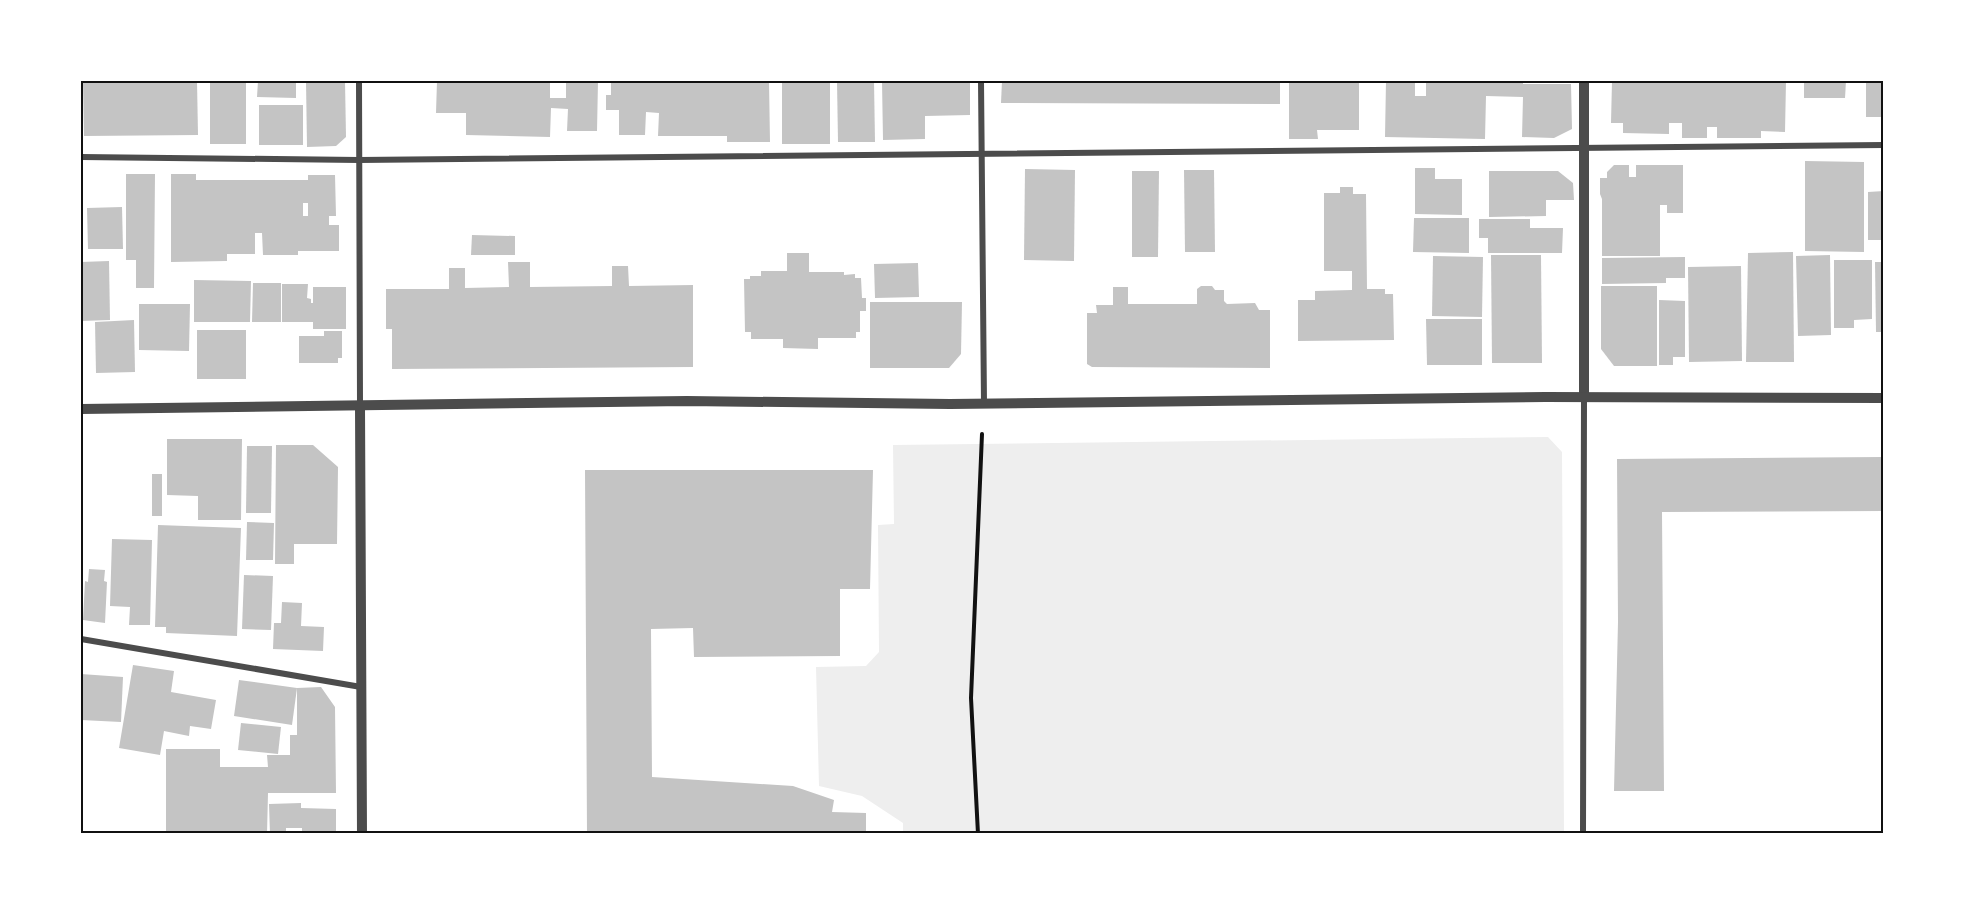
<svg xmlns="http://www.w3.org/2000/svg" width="1965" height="915" font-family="'Public Sans',sans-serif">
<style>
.green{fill:#eee}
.building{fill:#c4c4c4;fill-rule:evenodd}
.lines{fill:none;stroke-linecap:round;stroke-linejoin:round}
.path{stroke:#111;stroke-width:4}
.minor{stroke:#4c4c4c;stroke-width:6}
.tertiary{stroke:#4c4c4c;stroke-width:10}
.neatline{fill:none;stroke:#111;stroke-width:2}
</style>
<rect width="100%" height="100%" fill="#fff"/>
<!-- green -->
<polygon class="green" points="1548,437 1562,452 1564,834 903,834 903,823 862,796 819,786 816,667 866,666 879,652 878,525 894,524 893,445"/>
<!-- building -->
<g class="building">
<polygon points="83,81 197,81 198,135 84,136"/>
<rect x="210" y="81" width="36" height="63"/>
<polygon points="258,81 296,81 296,98 257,97"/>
<polygon points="306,81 345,81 346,137 336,146 307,147"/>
<polygon points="437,81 550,81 550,98 566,98 566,81 598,81 597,131 567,131 568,109 551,108 550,137 466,135 466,113 436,113"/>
<polygon points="611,81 769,81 770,142 727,142 727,136 658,136 659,113 646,112 645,135 619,135 619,110 606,110 606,95 611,95"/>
<rect x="782" y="81" width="48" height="63"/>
<polygon points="837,81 874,81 875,142 838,142"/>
<polygon points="882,81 970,81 970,115 925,116 925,139 883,140"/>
<polygon points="1002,81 1280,81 1280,104 1001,103"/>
<polygon points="1289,81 1359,81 1359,130 1317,130 1318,139 1289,139"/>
<polygon points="1386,81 1415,81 1415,96 1426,96 1426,81 1523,81 1523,84 1571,84 1572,129 1554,138 1522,137 1523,97 1486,96 1485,139 1385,137"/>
<polygon points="1612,81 1786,81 1785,132 1761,131 1761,138 1717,138 1717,127 1707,127 1707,138 1682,138 1682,123 1669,123 1669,134 1623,133 1623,123 1611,123"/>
<polygon points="1804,81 1846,81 1845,98 1804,98"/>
<rect x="1866" y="81" width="18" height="36"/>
<rect x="259" y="105" width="44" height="40"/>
<polygon points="1805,161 1864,162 1864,252 1805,251"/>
<polygon points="1614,165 1629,165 1629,177 1636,177 1636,165 1683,165 1683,213 1667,213 1667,205 1660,205 1660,256 1602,256 1602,199 1600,194 1600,178 1607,178 1607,172"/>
<polygon points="1415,168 1435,168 1435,179 1462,179 1462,215 1415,214"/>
<polygon points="1025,169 1075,170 1074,261 1024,260"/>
<polygon points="1184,170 1214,170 1215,252 1185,252"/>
<polygon points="1132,171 1159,171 1158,257 1132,257"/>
<polygon points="1489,171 1558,171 1573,183 1574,200 1546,200 1546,216 1489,217"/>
<polygon points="126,174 155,174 154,288 136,288 136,260 126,260"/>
<path d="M171,174h25v6h112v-5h27l1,41h-7v9h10v26h-41v4h-35l-1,-22h-7v21h-28v7l-56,1zM303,203h5v13h-5z"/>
<polygon points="1340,187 1353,187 1353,194 1366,194 1367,289 1385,289 1385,294 1393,294 1394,340 1298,341 1298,300 1315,300 1315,291 1352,290 1352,271 1324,271 1324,193 1340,193"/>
<polygon points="1884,191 1884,240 1868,240 1868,192"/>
<polygon points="122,207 123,249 88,249 87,208"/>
<polygon points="1414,218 1469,218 1469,253 1413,252"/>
<polygon points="1479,219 1530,219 1530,228 1563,228 1562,253 1488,253 1488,238 1479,238"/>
<polygon points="472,235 515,236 515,255 471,255"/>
<polygon points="1793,252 1794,362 1746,362 1748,253"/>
<polygon points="787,253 809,253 809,272 844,272 844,275 855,274 855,278 861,278 862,298 866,298 866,311 860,311 860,332 856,332 856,338 818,338 818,349 783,348 783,339 751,339 751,332 745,332 744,279 750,279 750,276 761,276 761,271 787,271"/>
<polygon points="1491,255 1541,255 1542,363 1492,363"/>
<polygon points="1830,255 1831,335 1798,336 1796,256"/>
<polygon points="1433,256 1483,257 1482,317 1432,316"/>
<polygon points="1685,257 1685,278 1666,278 1666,283 1602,284 1602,258"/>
<polygon points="1834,260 1872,260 1872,319 1854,320 1854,328 1834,328"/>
<polygon points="109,261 110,320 81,321 81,262"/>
<polygon points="508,262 530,262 530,287 612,286 612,266 628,266 629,286 693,285 693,367 392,369 392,329 386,329 386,289 449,289 449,268 465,268 465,288 509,287"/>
<polygon points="1875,262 1884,262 1884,332 1876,332"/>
<polygon points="918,263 919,297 875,298 874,264"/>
<polygon points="1741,266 1742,361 1689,362 1688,267"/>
<polygon points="194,280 251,281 250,322 194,322"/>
<polygon points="253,283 281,283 281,322 252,322"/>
<polygon points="282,284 308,284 307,298 311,299 311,303 313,303 313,287 346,287 346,329 313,329 313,322 282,322"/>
<polygon points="1201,286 1212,286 1215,290 1224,290 1224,301 1227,304 1255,303 1259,310 1270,310 1270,368 1092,367 1087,364 1087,313 1097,313 1096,305 1113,305 1113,287 1128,287 1128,304 1197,304 1197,289"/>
<polygon points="1601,286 1657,286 1657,366 1614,366 1601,349"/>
<polygon points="1659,300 1685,301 1685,357 1673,357 1673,365 1659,365"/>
<polygon points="870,302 962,302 961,354 949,368 870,368"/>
<polygon points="139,304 190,304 189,351 139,350"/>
<polygon points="1426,319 1482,319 1482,365 1427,365"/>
<polygon points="134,320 135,372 96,373 95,322"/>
<rect x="197" y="330" width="49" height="49"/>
<polygon points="324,331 342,331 342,358 338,358 338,363 299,363 299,336 324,336"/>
<polygon points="167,439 242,439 241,520 198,520 198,496 167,495"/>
<polygon points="276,445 313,445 338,467 337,544 294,544 294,564 275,564"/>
<polygon points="247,446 272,446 271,513 246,513"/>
<polygon points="1884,457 1884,511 1662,512 1664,791 1614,791 1618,622 1617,459"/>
<polygon points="585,470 873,470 870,589 840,589 840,656 694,657 693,628 651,629 652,777 793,786 834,800 832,812 866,813 866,834 587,834"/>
<rect x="152" y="474" width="10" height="42"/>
<polygon points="247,522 274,523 273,560 246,560"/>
<polygon points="158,525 241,528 237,636 166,633 166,627 155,627"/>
<polygon points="112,539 152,540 150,625 129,625 130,607 110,606"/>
<polygon points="89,569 105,570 104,581 107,582 105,623 83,620 85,581 88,582"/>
<polygon points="244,575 273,576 271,630 242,629"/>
<polygon points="282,602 302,603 301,626 324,627 323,651 273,649 274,623 281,623"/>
<polygon points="133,665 174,671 171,692 216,700 211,729 190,726 189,736 164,731 160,755 119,748"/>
<polygon points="81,674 123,677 121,722 81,720"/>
<polygon points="239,680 297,688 292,725 234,716"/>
<polygon points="321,687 335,707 336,793 268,793 267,834 166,834 166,749 220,749 220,767 268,767 267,755 290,755 290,735 297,735 297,688"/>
<polygon points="241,723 281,727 278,754 238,750"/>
<polygon points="301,803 301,808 336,809 336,834 302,834 302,828 286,828 286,834 270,834 269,804"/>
</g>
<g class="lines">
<!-- path -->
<polyline class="path" points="978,834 971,698 982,434"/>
<!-- minor -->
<g class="minor">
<polyline points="359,81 360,406"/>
<polyline points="981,81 984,403"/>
<polyline points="81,157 359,160 1884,145"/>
<polyline points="81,639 361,687"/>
<polyline points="1583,834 1584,397"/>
</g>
<!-- tertiary -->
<g class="tertiary">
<polyline points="1584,397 1584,81"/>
<polyline points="360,406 362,834"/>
<polyline points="81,409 687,401 950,404 1545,397 1884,398"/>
</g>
</g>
<!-- border -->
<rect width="1965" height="915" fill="none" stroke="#ffffff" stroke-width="165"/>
<rect x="82" y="82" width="1800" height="750" class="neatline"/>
</svg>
